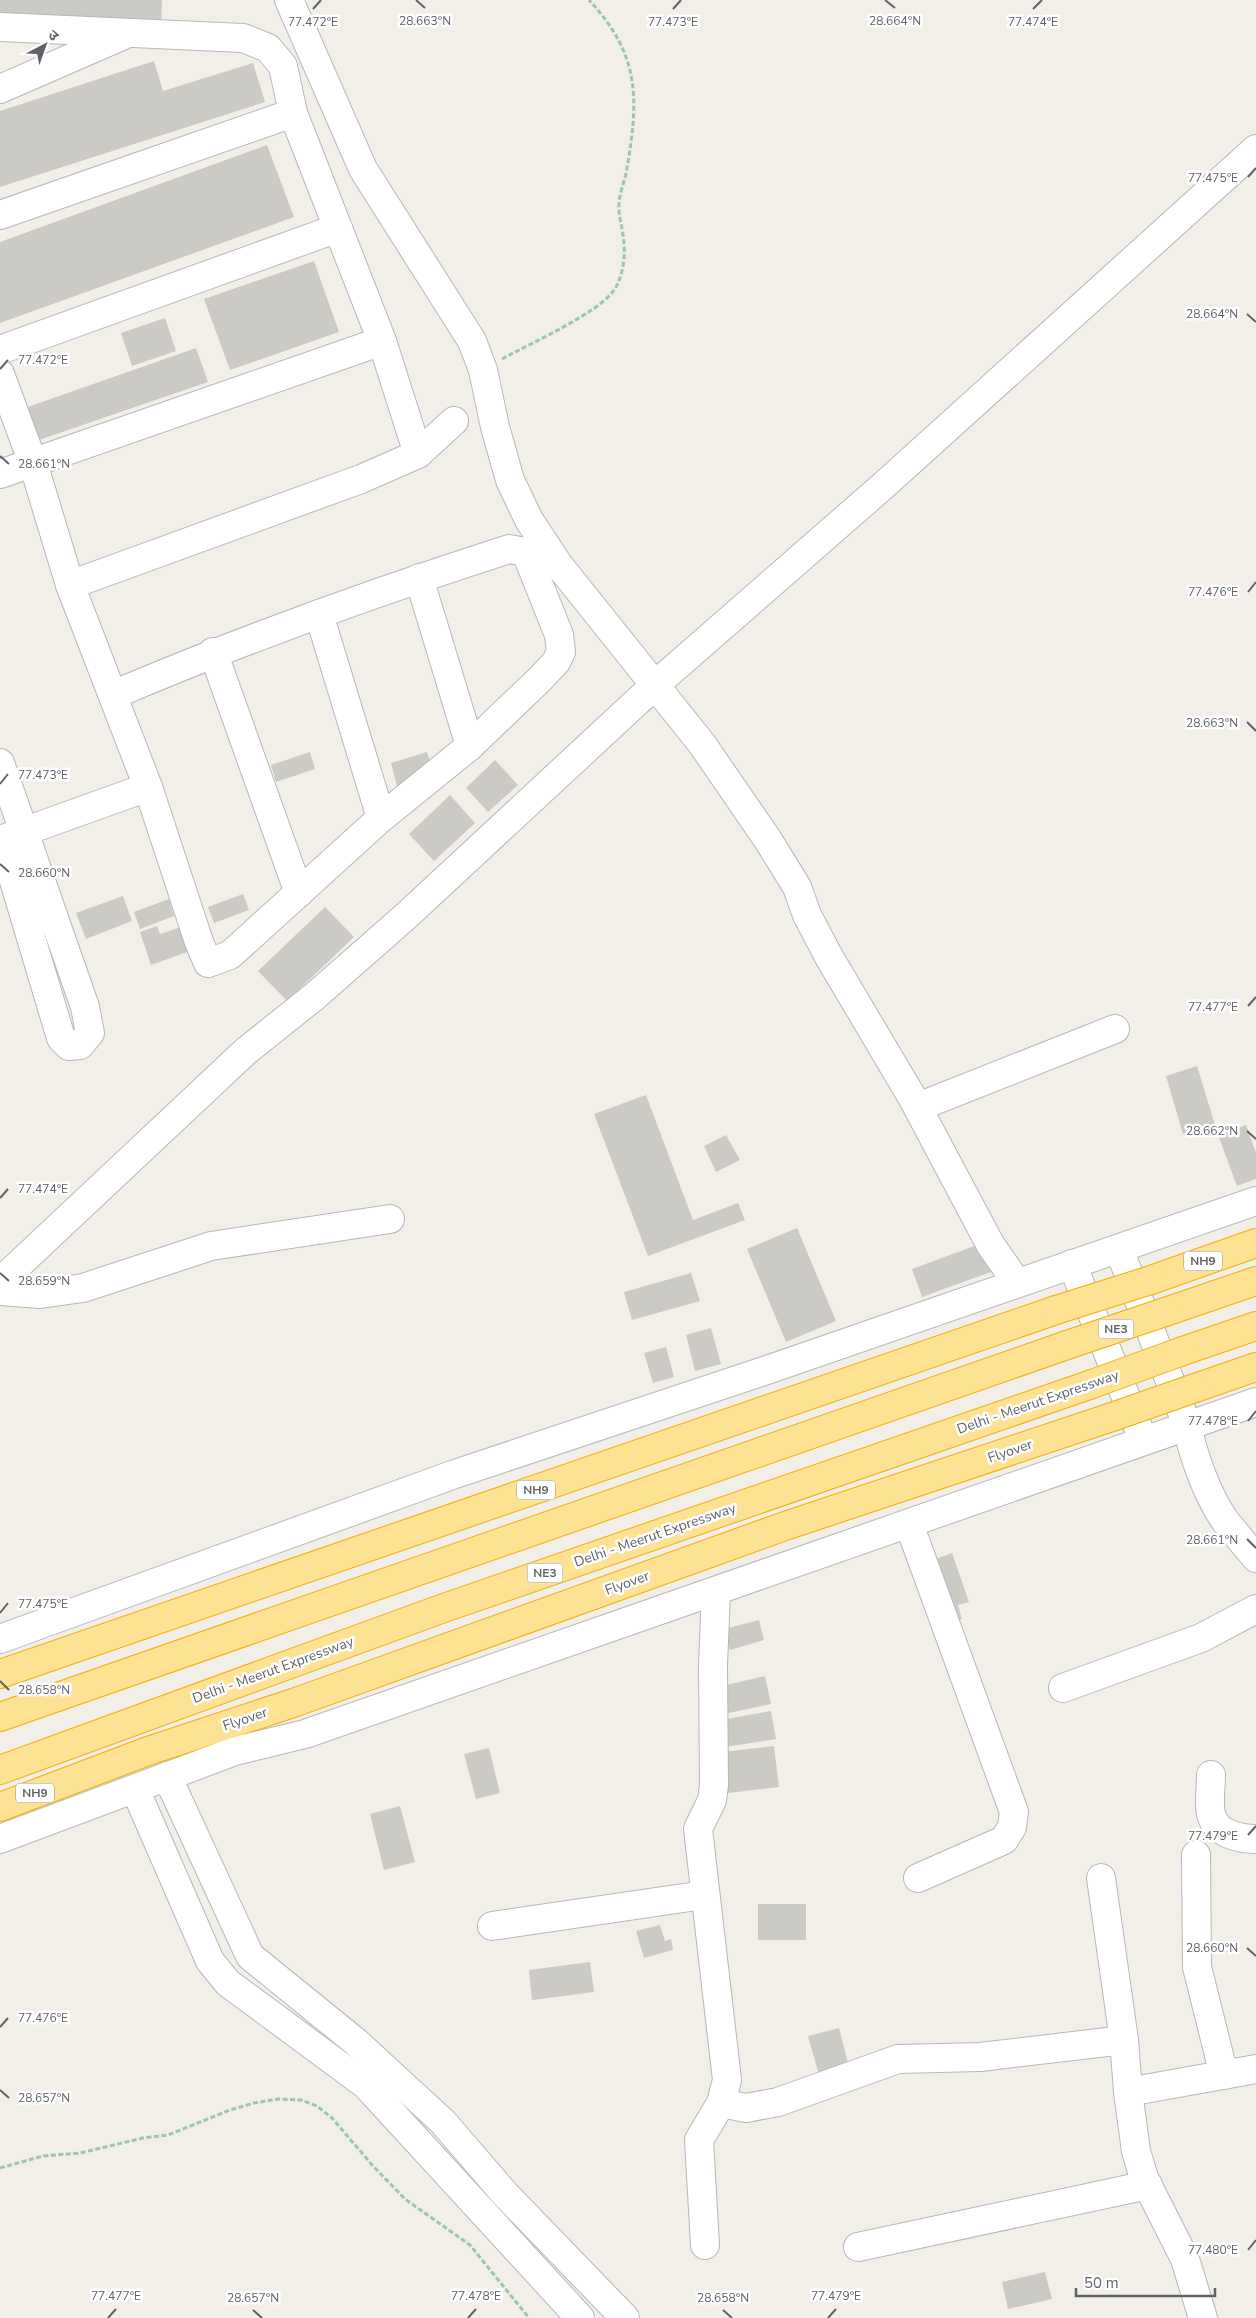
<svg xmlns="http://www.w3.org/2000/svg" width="1256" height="2318" font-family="'Nunito Sans','Noto Sans Devanagari',sans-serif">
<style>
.building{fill:#cccac5}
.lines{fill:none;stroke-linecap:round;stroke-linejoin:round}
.minor-casing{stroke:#b5b8bc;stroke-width:30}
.highway-casing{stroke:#f9ab00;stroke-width:30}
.path{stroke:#9cc7a9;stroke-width:3;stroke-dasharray:5 2.5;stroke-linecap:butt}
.minor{stroke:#fff;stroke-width:28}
.highway{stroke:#fde293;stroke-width:28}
.highway-bridge-casing{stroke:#f9ab00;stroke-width:30;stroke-linecap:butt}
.highway-bridge{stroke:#fde293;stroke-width:28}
.ticks{fill:none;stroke:#5f6368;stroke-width:2}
.labels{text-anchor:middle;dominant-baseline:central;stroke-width:5;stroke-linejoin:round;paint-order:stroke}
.shield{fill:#fff;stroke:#8f9295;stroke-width:1}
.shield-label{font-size:12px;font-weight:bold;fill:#5f6368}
.street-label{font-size:14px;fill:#5f6368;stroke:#fff}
.ticks-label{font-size:12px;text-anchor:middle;fill:#5f6368;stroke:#fff;stroke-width:5;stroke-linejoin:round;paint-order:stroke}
</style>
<rect width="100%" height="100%" fill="#f1efe8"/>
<!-- building -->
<g class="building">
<polygon points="0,0 162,0 161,23 0,15"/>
<polygon points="154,61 163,91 253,63 265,102 0,187 0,111"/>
<polygon points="267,145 294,217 0,323 0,242"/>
<polygon points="314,261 339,332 230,370 204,299"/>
<polygon points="165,318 176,351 132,366 121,333"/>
<polygon points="196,348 208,382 36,441 25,408"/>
<polygon points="310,752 315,769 276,782 271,765"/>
<polygon points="427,752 434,775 397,786 391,763"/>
<polygon points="495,760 518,785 488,812 466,788"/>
<polygon points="450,795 475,823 434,861 409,834"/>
<polygon points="243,894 249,910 214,923 208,907"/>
<polygon points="123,896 132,921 86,939 76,913"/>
<polygon points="169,899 174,916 140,929 134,912"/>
<polygon points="325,907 354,937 287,1001 258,971"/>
<polygon points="157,926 160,934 181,927 190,951 151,965 140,932"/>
<polygon points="1197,1066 1215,1125 1183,1134 1166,1076"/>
<polygon points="646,1095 693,1220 738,1203 745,1220 648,1256 594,1114"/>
<polygon points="1246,1125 1256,1153 1256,1179 1237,1186 1218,1135"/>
<polygon points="726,1135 740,1160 716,1172 704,1146"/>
<polygon points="797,1228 836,1321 786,1342 747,1249"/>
<polygon points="988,1241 999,1269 922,1297 912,1269"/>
<polygon points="691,1273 700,1301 632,1320 624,1292"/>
<polygon points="711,1328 721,1364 695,1371 686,1335"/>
<polygon points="666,1347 674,1377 653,1383 644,1353"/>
<polygon points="952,1553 969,1602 958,1605 962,1619 947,1624 927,1562"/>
<polygon points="759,1620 764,1640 730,1650 724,1629"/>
<polygon points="765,1676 771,1704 724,1714 717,1687"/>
<polygon points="771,1711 776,1739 725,1747 721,1720"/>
<polygon points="774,1746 779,1787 728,1793 723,1752"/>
<polygon points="489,1748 500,1793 476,1799 464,1754"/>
<polygon points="400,1806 415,1862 384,1870 370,1814"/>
<rect x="758" y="1904" width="48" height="36"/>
<polygon points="660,1925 665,1941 671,1939 673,1950 644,1958 636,1931"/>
<polygon points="590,1962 594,1992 532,2000 529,1970"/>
<polygon points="839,2028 849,2067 819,2075 808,2036"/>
<polygon points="1045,2272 1052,2299 1008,2309 1002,2282"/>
</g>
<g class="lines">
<!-- minor casing -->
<g class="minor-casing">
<g id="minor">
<polyline points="289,0 363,169 472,341 483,370 495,427 510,480 529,520 558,564 702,744 768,840 797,887 807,915 829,957 912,1097 990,1244 1017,1283"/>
<polyline points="0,27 243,38 268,48 283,66 293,113 382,341 418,454 361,479 70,585"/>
<polyline points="0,89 124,35"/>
<polyline points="0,215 293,113"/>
<polyline points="0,350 338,228"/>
<path d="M0,374l33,89 37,122 78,202 51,155 9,21 22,-8 151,-137 89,-72 69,-66 17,-18 5,-10 -2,-17 -32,-80 -7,-4 -11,-2c-134,43 -267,91 -396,146"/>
<polyline points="418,454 454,421"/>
<polyline points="0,474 382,341"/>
<polyline points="419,578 470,746"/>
<polyline points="319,614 381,818"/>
<polyline points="213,652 299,893"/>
<polyline points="0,763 85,1007 90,1033 80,1045 69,1046 61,1038 11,871 0,843"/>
<polyline points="6,838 148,787"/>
<polyline points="918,1107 1115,1029"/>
<path d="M1119,1249l68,176c6,31 21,72 39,97 10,12 20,24 30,36"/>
<polyline points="1072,1264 1140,1432"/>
<polyline points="0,1282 246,1051 315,996 406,916 655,685 884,485 1256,149"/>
<polyline points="0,1291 40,1294 83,1288 211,1246 390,1219"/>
<polyline points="909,1524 1014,1812 1012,1827 1004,1840 918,1878"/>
<polyline points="0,1639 455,1474 764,1371 1256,1201"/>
<polyline points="1063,1688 1201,1638 1256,1609"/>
<path d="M1211,1775c0,24 -8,48 18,59 10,4 16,5 27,5"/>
<polyline points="167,1776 250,1956 356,2042 443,2122 505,2194 625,2318"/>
<polyline points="135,1789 210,1961 228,1983 366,2085 580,2318"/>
<polyline points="0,1839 235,1751 305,1734 1256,1402"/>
<polyline points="1196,1855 1197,1967 1224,2075"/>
<polyline points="1101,1878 1124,2040 1128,2092 1256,2069"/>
<polyline points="492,1926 704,1895"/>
<polyline points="1128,2092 1136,2151 1144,2178 1185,2259 1203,2318"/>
<polyline points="721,2103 746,2108 778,2102 898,2059 980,2057 1124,2040"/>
<polyline points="705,2245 699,2140 721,2103 727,2080 698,1829 712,1800 714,1785 713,1666 716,1591"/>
<polyline points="858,2247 1148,2185"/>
</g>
</g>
<!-- highway casing -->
<g class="highway-casing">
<g id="highway">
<polyline points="1151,1280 1256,1243"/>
<polyline points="1165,1312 1256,1281"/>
<polyline points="1180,1352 1256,1326"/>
<polyline points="1195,1388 1256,1367"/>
<polyline points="0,1674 1056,1310"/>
<path d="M0,1717c356,-124 711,-251 1067,-372"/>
<polyline points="0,1770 441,1609 1092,1384"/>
<polyline points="0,1807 148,1751 296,1702 785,1526 1109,1418"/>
</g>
</g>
<!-- path -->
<g class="path">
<path d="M502,359c27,-15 97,-46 112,-69 10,-14 12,-38 9,-55 -1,-9 -4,-17 -4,-26 -1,-14 6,-27 8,-41 12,-70 13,-113 -38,-168"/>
<polyline points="0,2168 43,2156 80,2153 143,2138 168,2135 230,2110 254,2103 278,2099 301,2100 317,2106 332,2118 373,2166 405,2199 470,2245 529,2318"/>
</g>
<!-- minor -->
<use href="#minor" class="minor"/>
<!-- highway -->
<use href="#highway" class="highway"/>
<!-- highway-bridge casing -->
<g class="highway-bridge-casing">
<g id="highway-bridge">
<polyline points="1056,1310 1151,1280"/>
<polyline points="1067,1345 1165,1312"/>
<polyline points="1092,1384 1180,1352"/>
<polyline points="1109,1418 1195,1388"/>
</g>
</g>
<!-- highway-bridge -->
<use href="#highway-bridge" class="highway-bridge"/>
</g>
<!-- ticks -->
<path class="ticks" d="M416,0l9,8M885,0l10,8M313,9l8,-9M673,9l8,-9M1033,9l9,-9M1248,177l8,-9M1247,314l9,8M0,369l8,-9M0,456l9,8M1248,592l8,-10M1247,722l9,9M0,784l8,-10M0,864l9,8M1248,1006l8,-9M1247,1131l9,8M0,1198l8,-9M0,1273l9,8M1248,1421l8,-10M1247,1539l9,9M0,1613l8,-10M0,1681l9,9M1248,1835l8,-9M1247,1948l9,8M0,2027l8,-9M0,2090l9,8M1248,2250l8,-10M253,2310l9,8M723,2310l9,8M108,2318l8,-9M468,2318l8,-9M828,2318l8,-9"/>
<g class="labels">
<!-- shield labels -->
<g class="shield">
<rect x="1184" y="1251.5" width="38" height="19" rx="4"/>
<rect x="1098.5" y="1319.5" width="35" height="19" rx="4"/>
<rect x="517" y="1480.5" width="38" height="19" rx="4"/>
<rect x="527.5" y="1563.5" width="35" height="19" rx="4"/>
<rect x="16" y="1783.5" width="38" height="19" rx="4"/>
</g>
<g class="shield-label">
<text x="1203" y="1261">NH9</text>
<text x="1116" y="1329">NE3</text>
<text x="536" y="1490">NH9</text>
<text x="545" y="1573">NE3</text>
<text x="35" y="1793">NH9</text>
</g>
<!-- street labels -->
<g class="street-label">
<text transform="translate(1038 1402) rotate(-19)">Delhi - Meerut Expressway</text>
<text transform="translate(1010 1451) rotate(-19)">Flyover</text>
<text transform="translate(655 1535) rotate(-19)">Delhi - Meerut Expressway</text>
<text transform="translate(627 1583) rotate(-20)">Flyover</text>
<text transform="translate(273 1670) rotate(-20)">Delhi - Meerut Expressway</text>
<text transform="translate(245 1719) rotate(-19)">Flyover</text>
</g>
</g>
<g class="ticks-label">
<text x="425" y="25">28.663°N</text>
<text x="895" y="25">28.664°N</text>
<text x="313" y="26">77.472°E</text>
<text x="673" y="26">77.473°E</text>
<text x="1033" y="26">77.474°E</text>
<text x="1213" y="182">77.475°E</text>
<text x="1212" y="318">28.664°N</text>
<text x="43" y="364">77.472°E</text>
<text x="44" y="468">28.661°N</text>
<text x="1213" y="596">77.476°E</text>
<text x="1212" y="727">28.663°N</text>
<text x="43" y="779">77.473°E</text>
<text x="44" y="877">28.660°N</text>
<text x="1213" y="1011">77.477°E</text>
<text x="1212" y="1135">28.662°N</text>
<text x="43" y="1193">77.474°E</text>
<text x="44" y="1285">28.659°N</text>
<text x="1213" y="1425">77.478°E</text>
<text x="1212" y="1544">28.661°N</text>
<text x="43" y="1608">77.475°E</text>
<text x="44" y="1694">28.658°N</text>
<text x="1213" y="1840">77.479°E</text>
<text x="1212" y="1952">28.660°N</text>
<text x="43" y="2022">77.476°E</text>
<text x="44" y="2102">28.657°N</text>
<text x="1213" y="2254">77.480°E</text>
<text x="116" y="2300">77.477°E</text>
<text x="476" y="2300">77.478°E</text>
<text x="836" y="2300">77.479°E</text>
<text x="253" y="2302">28.657°N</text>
<text x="723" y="2302">28.658°N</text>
</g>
<!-- north arrow -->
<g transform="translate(45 45) rotate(41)" stroke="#ffffff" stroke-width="4" paint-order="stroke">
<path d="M0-4L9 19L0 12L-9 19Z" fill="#5f6368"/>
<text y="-8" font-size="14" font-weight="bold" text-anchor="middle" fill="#5f6368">उ</text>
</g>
<!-- scale -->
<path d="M1076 2288v8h139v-8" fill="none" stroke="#5f6368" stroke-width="2.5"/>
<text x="1084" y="2288" font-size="15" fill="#5f6368" stroke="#ffffff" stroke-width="4" paint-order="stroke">50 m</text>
</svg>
